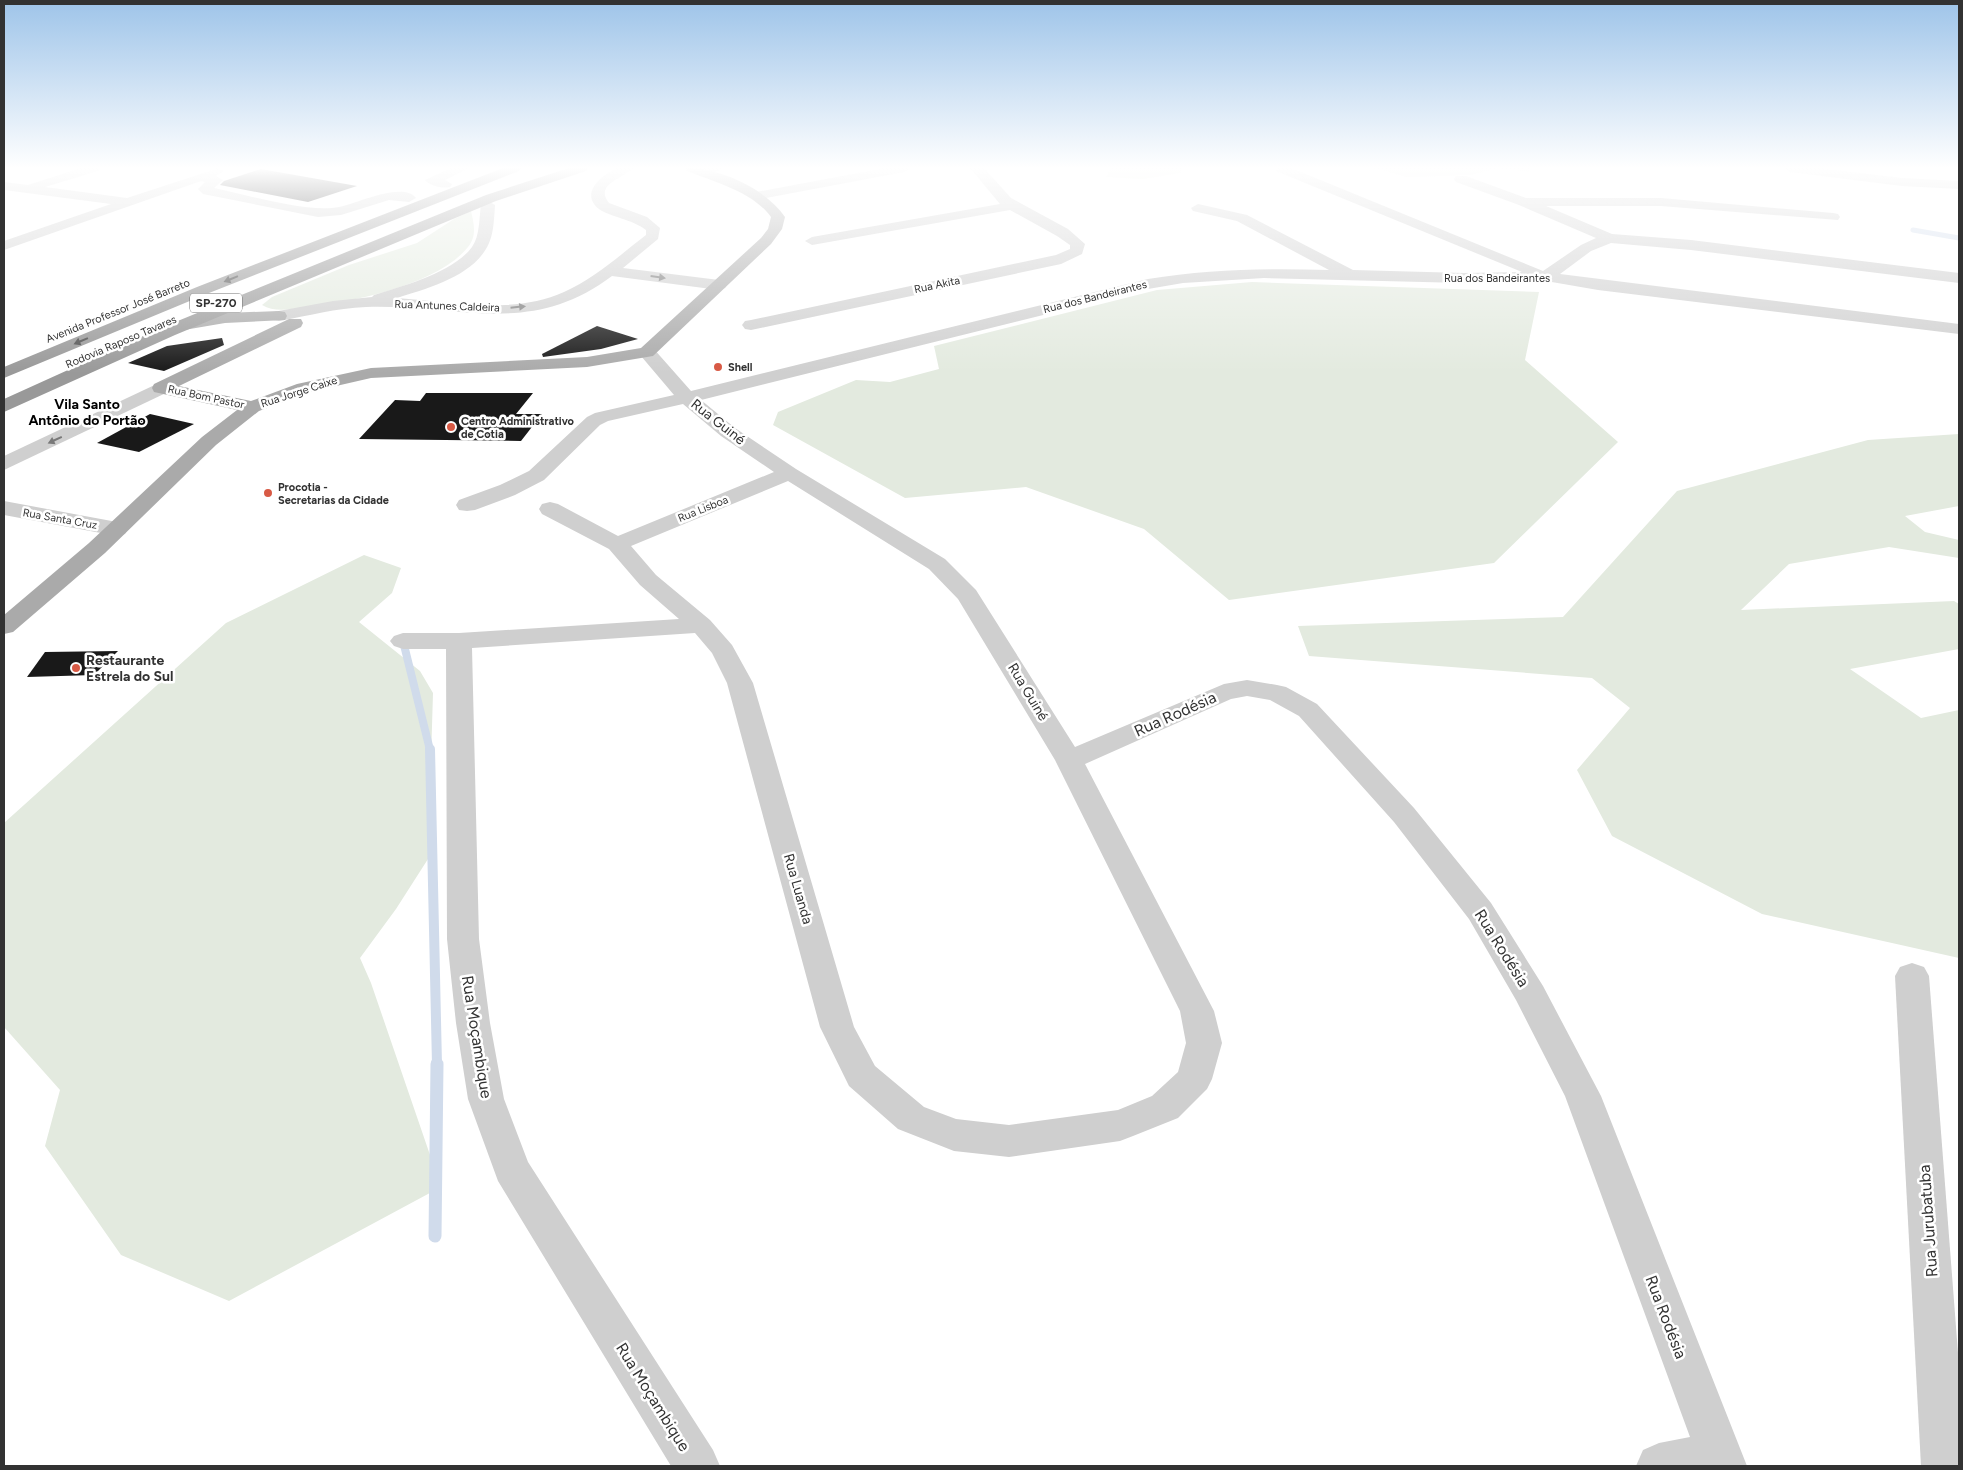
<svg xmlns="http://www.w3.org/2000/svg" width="1963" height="1470" font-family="Figtree,sans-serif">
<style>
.green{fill:#e3eadf}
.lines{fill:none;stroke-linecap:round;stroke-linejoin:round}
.stream-far3{stroke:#d0dbeb;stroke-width:5}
.stream-far2{stroke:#d0dbeb;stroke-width:8}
.stream-far1{stroke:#d0dbeb;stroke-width:10}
.stream{stroke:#d0dbeb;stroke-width:13}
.building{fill:#191919}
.minor{fill:#cfcfcf;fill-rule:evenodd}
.major{fill:#aaa;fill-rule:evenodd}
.highway{fill:#999;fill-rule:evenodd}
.oneway{fill:#797979}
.oneway2{fill:#515151}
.poi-dot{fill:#d85a45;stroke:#fff;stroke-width:2}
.labels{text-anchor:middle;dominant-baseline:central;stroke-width:5;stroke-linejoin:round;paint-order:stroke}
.far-street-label{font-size:11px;fill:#323232;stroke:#fff}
.far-poi-label{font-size:11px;font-weight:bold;fill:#323232;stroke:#fff;text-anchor:start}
.shield{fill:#fff;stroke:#707070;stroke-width:1}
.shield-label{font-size:12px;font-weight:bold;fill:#323232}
.far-quarter-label{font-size:14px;font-weight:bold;fill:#000;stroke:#fff}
.street-label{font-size:14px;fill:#323232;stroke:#fff}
.poi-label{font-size:14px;font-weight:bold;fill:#323232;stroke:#fff;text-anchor:start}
.near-street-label{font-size:16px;fill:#323232;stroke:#fff}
</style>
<rect width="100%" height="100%" fill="#fff"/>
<!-- green -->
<g class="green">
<polygon points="1112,168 1182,168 1180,173 1143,179 1106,177"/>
<polygon points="1374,168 1532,168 1529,172 1500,168 1470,175 1407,177"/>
<path d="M471,211c3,13 6,25 -3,36 -30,38 -116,55 -162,60 -15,2 -31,6 -44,-2l10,-8 77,-32 68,-22 37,-24z"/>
<polygon points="1252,282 1539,292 1525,360 1618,442 1494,563 1229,600 1144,529 1026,487 905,498 773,425 778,412 856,380 890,382 939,369 934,346 1157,290"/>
<polygon points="1959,434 1959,506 1905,516 1925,532 1959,540 1959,558 1889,547 1789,564 1741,610 1954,601 1959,604 1959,649 1850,669 1921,718 1959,710 1959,958 1762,914 1612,836 1577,770 1630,708 1592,678 1309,656 1298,626 1563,617 1677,491 1868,440"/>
<polygon points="364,555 401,568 392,593 359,622 420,671 433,693 428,859 396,909 360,958 371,983 441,1187 229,1301 121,1255 45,1146 60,1090 4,1027 4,823 226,623"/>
</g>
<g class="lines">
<!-- stream-far3 -->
<polyline class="stream-far3" points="1913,230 1959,238"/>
<!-- stream-far2 -->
<polyline class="stream-far2" points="403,641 430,750"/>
<!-- stream-far1 -->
<polyline class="stream-far1" points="430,749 437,1065"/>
<!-- stream -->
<polyline class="stream" points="435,1236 437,1064"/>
</g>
<!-- building -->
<g class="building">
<polygon points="261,169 357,186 308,202 220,185 224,181"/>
<polygon points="597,326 638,339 601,349 543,357 542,354"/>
<polygon points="222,338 224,345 164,371 128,363 167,346"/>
<polygon points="426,393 533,393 516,414 542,414 521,441 359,439 395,400 420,401"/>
<polygon points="150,414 194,424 139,452 97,443"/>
<polygon points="118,651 94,675 27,677 45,652"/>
</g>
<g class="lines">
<!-- minor -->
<g class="minor">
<path d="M81,168h19l-2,3 -53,16 82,11 92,-30 5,3 -8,5 7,4 -9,8c34,7 92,25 125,19 17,-3 64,-26 77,-9l-7,4 -20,-2 -48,15 -23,2 -115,-23 -5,-5 7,-7 -4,-1 -197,69v-9l107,-37 -107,-14v-8l24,3z"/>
<path d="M451,168h18l-24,12 7,4 -2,3c-7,2 -20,-1 -25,-7z"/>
<path d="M617,168h16c-10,11 -39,16 -24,35l38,14 13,11 -2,11 -35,29 96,12 6,2 2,3 -2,3 -6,2 -107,-14c-82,62 -155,28 -246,31 -30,1 -58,9 -87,14l-6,-1 -2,-4 2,-4 60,-11 39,-4 2,-2c29,-9 80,-23 98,-48 8,-11 7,-29 9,-42l7,-4 7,4c-1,13 -1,27 -6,38 -14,33 -61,45 -92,55 54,4 116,17 167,-6 30,-13 56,-37 82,-57v-5c-14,-11 -36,-13 -47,-21 -20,-16 3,-34 18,-41z"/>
<polygon points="695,168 721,168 719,171 695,174 693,171"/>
<polygon points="885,168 911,168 904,172 756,200 749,196 756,192"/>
<polygon points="970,168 984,168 1011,198 1068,229 1085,244 1082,254 1061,264 751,330 745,329 742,325 745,321 751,320 1056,255 1070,249 1070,245 1057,236 1010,210 812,245 805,241 812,237 1000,204"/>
<path d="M1275,168h16l252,103 38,-26 15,-7 -77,-33 -63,-23 -2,-3 2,-3h10l60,22h135l172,15 5,1 2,3 -2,3 -177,-14h-115l66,28 79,6 268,33v10l-268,-33 -80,-7 -20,8 -31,23 399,50v10l-361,-44 -52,-9 -82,2 -200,-5 -81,5 -35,6 -447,111 34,28 61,41 149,90 31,31 99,157 149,-63 23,-4 30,5 9,2 31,17 97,104 77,95 52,83 58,110 146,370h-111l7,-16 16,-7 31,-6 -125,-341 -49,-96 -47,-81 -75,-97 -95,-106 -29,-16 -23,-4 -16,3 -146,65 129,247 8,32 -10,36 -5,10 -29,29 -45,18 -13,5 -111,16 -55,-6 -56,-22 -49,-43 -29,-59 -93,-344 -15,-30 -17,-20 -223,15 7,291 11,84 14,76 24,63 185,288 7,16h-49l-173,-285 -30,-82 -12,-76 -9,-84 -1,-290h-43l-9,-3 -4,-5 4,-5 9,-3h56l220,-14 -39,-34 -31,-36 -67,-35 -3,-5 3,-5 8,-2 8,2 60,32 156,-64 -53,-36 -38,-32 -75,17 -8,4 -56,55 -29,15 -40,15 -8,1 -8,-1 -3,-5 3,-5 41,-15 29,-14 58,-54 8,-4 79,-18 -33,-39 -3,-4 3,-4h12l38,43 457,-112c60,-10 120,-11 181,-9l-92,-49 -44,-10 -2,-3 7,-4 49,11 106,55 111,3 58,-1 -246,-101zM788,481l141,88 29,30 97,161 125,251 6,32 -8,29 -26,24 -34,14 -109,15 -53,-6 -32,-12 -49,-41 -21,-39 -101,-344 -21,-38 -22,-25 -54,-45 -25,-29z"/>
<polygon points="1783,168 1818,168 1902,178 1959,181 1959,189 1902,186 1790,172"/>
<polygon points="161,382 168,384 170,388 168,392 4,470 4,456"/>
<polygon points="4,501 117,522 125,524 128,529 125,534 117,536 4,515"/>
<polygon points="1912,963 1924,967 1929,976 1959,1366 1959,1466 1921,1466 1895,976 1900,967"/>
</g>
<!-- major -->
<g class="major">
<path d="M686,168c34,0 79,20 99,49l-3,12 -11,15 -118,112 -66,11 -216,11 -61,14 -51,19 -43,34 -111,108 -92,79 -9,2v-19l85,-72 113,-106 35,-27 -83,-18 -2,-4 2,-4 135,-65h12l2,4 -2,4 -122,59 72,15 46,-17 74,-16 216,-11 54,-9 120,-110 7,-9 3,-12c-18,-25 -56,-35 -84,-46z"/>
<polygon points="279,311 285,312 287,316 285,320 225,323 184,330 178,329 175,325 178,321 184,320 225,313"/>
</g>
<!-- highway -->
<g class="highway">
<polygon points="503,168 521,168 519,171 209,293 4,378 4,367 197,287"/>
<polygon points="569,168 588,168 586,171 496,201 175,335 4,412 4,399 163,327 486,195"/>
</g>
</g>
<!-- one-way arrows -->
<defs><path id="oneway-solid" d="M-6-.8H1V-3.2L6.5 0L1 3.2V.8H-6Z" transform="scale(1.25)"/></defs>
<g class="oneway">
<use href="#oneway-solid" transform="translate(658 277) rotate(8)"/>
<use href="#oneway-solid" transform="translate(518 307) rotate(-6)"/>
<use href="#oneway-solid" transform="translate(55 440) rotate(155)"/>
</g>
<g class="oneway2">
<use href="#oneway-solid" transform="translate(231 279) rotate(158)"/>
<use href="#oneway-solid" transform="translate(81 341) rotate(157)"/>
</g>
<!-- sky -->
<linearGradient id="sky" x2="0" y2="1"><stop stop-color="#9ec4e9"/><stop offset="0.45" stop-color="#fff"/><stop offset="1" stop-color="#fff" stop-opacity="0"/></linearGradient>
<rect width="1963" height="373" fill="url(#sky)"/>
<!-- markers -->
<g class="poi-dot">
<circle cx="718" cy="367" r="5"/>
<circle cx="451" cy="427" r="5"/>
<circle cx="268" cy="493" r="5"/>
<circle cx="76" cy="668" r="5"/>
</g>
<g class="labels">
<!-- far-street labels -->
<g class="far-street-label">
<text x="1497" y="278">Rua dos Bandeirantes</text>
<text transform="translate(937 285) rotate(-12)">Rua Akita</text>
<text transform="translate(1095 297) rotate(-14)">Rua dos Bandeirantes</text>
<text transform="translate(447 306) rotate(2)">Rua Antunes Caldeira</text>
<text transform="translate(118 311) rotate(-22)">Avenida Professor José Barreto</text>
<text transform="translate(121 342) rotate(-23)">Rodovia Raposo Tavares</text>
<text transform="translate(299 392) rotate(-18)">Rua Jorge Caixe</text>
<text transform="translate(206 397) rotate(12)">Rua Bom Pastor</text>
<text transform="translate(703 509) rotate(-22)">Rua Lisboa</text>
<text transform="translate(60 519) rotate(10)">Rua Santa Cruz</text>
</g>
<!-- far-poi labels -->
<g class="far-poi-label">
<text x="728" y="367">Shell</text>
<text x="461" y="421">Centro Administrativo<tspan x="461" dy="13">de Cotia</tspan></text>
<text x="278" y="487">Procotia -<tspan x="278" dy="13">Secretarias da Cidade</tspan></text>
</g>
<!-- shield labels -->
<rect class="shield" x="190" y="293.5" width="52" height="19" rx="4"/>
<g class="shield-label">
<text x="216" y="303">SP-270</text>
</g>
<!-- far-quarter labels -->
<g class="far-quarter-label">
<text x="87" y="404">Vila Santo<tspan x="87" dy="16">Antônio do Portão</tspan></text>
</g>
<!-- street labels -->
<g class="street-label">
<text transform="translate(718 422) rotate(38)">Rua Guiné</text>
<text transform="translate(1028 692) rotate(59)">Rua Guiné</text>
<text transform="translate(798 889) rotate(74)">Rua Luanda</text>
</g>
<!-- poi labels -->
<g class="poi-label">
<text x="86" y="660">Restaurante<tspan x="86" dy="16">Estrela do Sul</tspan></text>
</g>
<!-- near-street labels -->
<g class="near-street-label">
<text transform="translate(1175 714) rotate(-24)">Rua Rodésia</text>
<text transform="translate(1502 948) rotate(58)">Rua Rodésia</text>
<text transform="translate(477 1037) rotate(81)">Rua Moçambique</text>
<text transform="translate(1928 1221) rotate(-94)">Rua Jurubatuba</text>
<text transform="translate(1666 1317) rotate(69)">Rua Rodésia</text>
<text transform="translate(653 1397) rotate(58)">Rua Moçambique</text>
</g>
</g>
<!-- border -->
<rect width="1963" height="1470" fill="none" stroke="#323232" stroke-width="10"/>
</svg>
